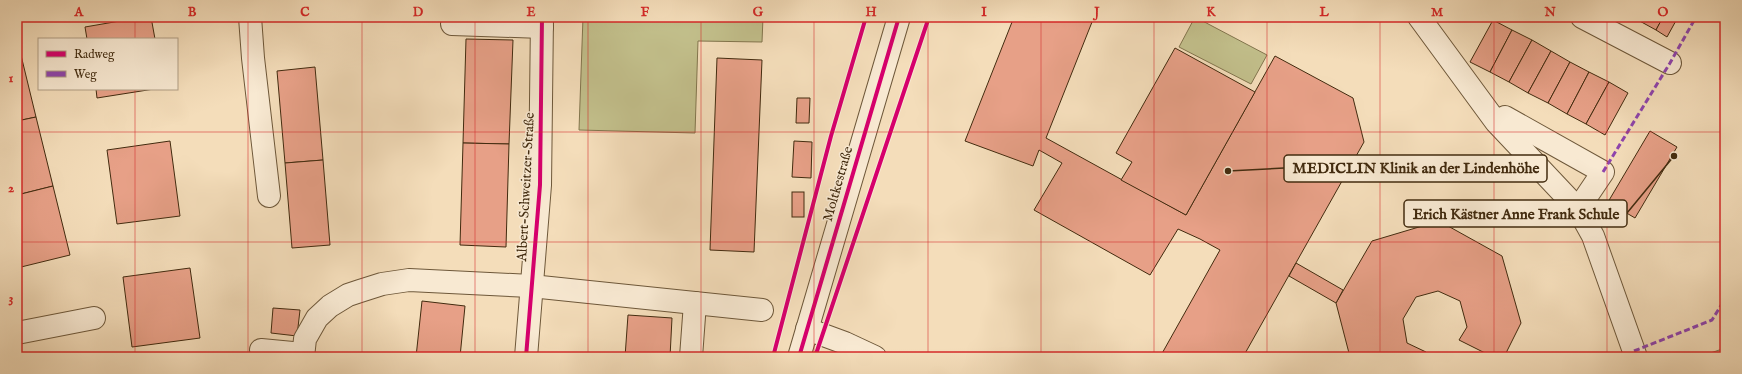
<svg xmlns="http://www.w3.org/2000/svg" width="1742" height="374" font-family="'IM FELL English',serif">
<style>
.green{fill:#c2bf8b;stroke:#82754d}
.building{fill:#e7a087;stroke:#422b0f}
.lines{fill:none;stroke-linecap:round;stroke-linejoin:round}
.minor-casing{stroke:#6e583a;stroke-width:24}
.minor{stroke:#f8e9d2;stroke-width:22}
.quiet{stroke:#8e44ad;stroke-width:3;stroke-dasharray:6 3;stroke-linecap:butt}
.cycleway-casing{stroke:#f8e9d2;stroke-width:6}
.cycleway{stroke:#d6006c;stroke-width:4}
.grid{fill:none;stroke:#d62828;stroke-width:1;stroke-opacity:0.55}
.labels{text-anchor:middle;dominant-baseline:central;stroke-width:3;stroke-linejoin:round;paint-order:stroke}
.street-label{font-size:14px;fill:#422b0f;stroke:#f8e9d2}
.leader{fill:none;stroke:#422b0f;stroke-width:1.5}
.callout-dot{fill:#422b0f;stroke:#f8e9d2;stroke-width:1.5}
.callout{fill:#f8e9d2;stroke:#422b0f;stroke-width:1.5}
.callout-label{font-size:15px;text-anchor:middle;font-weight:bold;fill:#422b0f}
.neatline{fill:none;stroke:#d62828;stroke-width:1.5}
.grid-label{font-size:13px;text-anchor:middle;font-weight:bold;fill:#d62828}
</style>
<rect width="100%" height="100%" fill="#f4ddba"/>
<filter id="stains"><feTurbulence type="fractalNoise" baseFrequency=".005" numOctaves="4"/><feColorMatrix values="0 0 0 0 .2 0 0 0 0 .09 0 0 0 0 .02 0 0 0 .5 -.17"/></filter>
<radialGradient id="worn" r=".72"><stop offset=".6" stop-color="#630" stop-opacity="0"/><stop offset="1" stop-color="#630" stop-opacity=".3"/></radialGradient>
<!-- green -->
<g class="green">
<polygon points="583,17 763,17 762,42 698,41 695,133 579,130"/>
<polygon points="1195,17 1267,55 1251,84 1179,47"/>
<polygon points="1725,348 1725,357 1699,357"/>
</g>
<!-- building -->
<g class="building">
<polygon points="143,17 151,17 155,39 87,39 85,27"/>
<polygon points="1014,17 1094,17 1046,138 1186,215 1275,56 1353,98 1364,142 1243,357 1160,357 1220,250 1200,239 1178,229 1150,275 1034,210 1062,163 1039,150 1033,166 965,141"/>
<polygon points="1637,17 1663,17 1656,30 1636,19"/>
<polygon points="1663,17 1678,17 1667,37 1656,30"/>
<polygon points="1493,20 1512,30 1490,72 1470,62"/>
<polygon points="1512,30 1532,40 1509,82 1490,72"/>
<polygon points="466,39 513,40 509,144 463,143"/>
<polygon points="1532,40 1551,51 1528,93 1509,82"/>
<polygon points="19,47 36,117 17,121 17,48"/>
<polygon points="1175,48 1255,92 1186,215 1121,180 1132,162 1116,153"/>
<polygon points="1551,51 1570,62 1548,103 1528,93"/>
<polygon points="717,58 762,60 754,252 710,250"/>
<polygon points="1570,62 1589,72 1567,114 1548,103"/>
<polygon points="315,67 323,160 285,163 277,71"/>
<polygon points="1589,72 1609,82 1586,124 1567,114"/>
<polygon points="1609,82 1628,93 1605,135 1586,124"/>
<polygon points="96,89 154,89 97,98"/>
<polygon points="797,98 810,98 809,123 796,123"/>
<polygon points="36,117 53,186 17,195 17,121"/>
<polygon points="1650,131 1677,147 1635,218 1608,202"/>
<polygon points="170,141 180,216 117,224 107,150"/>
<polygon points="794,141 812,142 811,178 792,177"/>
<polygon points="463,143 509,144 506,247 460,245"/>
<polygon points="323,160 330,245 292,248 285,163"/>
<polygon points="53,186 70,255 17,268 17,195"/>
<rect x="792" y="192" width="12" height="25"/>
<polygon points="1439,221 1502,256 1521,323 1504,357 1493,357 1459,340 1467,327 1460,301 1438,291 1416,297 1403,319 1407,343 1426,352 1423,357 1350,357 1336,303 1372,241"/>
<polygon points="1296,263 1343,290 1336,303 1289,276"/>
<polygon points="190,268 200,338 132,347 123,277"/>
<polygon points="422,301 465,306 460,357 416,357"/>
<polygon points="273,308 300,310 297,336 271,333"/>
<polygon points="628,315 672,318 670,357 625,357"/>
</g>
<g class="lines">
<!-- minor casing -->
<g class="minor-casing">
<g id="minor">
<polyline points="250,17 253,58 269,196"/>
<polyline points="1419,17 1496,122 1578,209 1593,236 1636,357"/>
<polyline points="1582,17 1670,63"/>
<polyline points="452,24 542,27"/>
<polyline points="1497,121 1505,117 1603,172 1578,209"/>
<polyline points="807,329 845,343 875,357"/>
<polyline points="17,333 94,318"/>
<polyline points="261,350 303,354"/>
<polyline points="303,357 305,339 317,318 330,306 348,295 360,291 382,284 409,280 531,286 762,310"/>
<polyline points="526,357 540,185 542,17"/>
<polyline points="691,357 695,303"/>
<polyline points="799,357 899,17"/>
</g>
</g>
<!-- minor -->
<use href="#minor" class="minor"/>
<!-- quiet -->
<g class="quiet">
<polyline points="1603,172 1670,63 1696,17"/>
<polyline points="1634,351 1712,320 1725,299"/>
</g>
<!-- cycleway casing -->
<g class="cycleway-casing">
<g id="cycleway">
<polyline points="526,357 540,185 542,17"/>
<polyline points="773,357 831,136 866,17"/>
<polyline points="799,357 899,17"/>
<polyline points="815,357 929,17"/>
</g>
</g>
<!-- cycleway -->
<use href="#cycleway" class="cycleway"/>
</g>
<!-- grid -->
<path class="grid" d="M135,17v22M248,17v340M362,17v340M475,17v340M588,17v340M701,17v340M814,17v340M928,17v340M1041,17v340M1154,17v340M1267,17v340M1380,17v340M1494,17v340M1607,17v340M135,89v268M17,132h1708M17,242h1708"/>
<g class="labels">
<!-- street labels -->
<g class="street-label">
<text transform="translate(838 184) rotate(-74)">Moltkestraße</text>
<text transform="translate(526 187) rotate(-87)">Albert-Schweitzer-Straße</text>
</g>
</g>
<!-- callouts -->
<path class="leader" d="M1228 171L1284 168M1674 156L1627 213"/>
<g class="callout-dot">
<circle cx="1228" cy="171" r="4"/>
<circle cx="1674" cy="156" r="4"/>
</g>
<g class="callout">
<rect x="1284" y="155" width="263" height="27" rx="4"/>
<rect x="1404" y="200" width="223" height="27" rx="4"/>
</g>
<g class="callout-label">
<text x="1416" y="173">MEDICLIN Klinik an der Lindenhöhe</text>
<text x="1516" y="219">Erich Kästner Anne Frank Schule</text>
</g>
<!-- margin -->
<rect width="1742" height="374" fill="none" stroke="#f4ddba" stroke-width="44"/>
<!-- legend -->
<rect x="38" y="38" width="140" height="52" fill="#f8e9d2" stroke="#af9d84"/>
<rect x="46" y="51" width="20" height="6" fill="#d6006c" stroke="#af9d84"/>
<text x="74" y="58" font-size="12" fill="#422b0f">Radweg</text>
<rect x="46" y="71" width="20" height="6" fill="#8e44ad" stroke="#af9d84"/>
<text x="74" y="78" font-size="12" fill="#422b0f">Weg</text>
<rect x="22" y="22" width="1698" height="330" class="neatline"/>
<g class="grid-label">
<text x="79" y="16">A</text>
<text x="192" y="16">B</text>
<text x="305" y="16">C</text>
<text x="418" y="16">D</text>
<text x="531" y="16">E</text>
<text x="645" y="16">F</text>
<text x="758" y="16">G</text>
<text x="871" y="16">H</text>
<text x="984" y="16">I</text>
<text x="1097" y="16">J</text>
<text x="1211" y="16">K</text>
<text x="1324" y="16">L</text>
<text x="1437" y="16">M</text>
<text x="1550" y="16">N</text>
<text x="1663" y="16">O</text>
<text x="11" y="82">1</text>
<text x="11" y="192">2</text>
<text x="11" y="302">3</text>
</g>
<rect width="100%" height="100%" filter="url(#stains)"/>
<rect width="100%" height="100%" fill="url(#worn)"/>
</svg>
